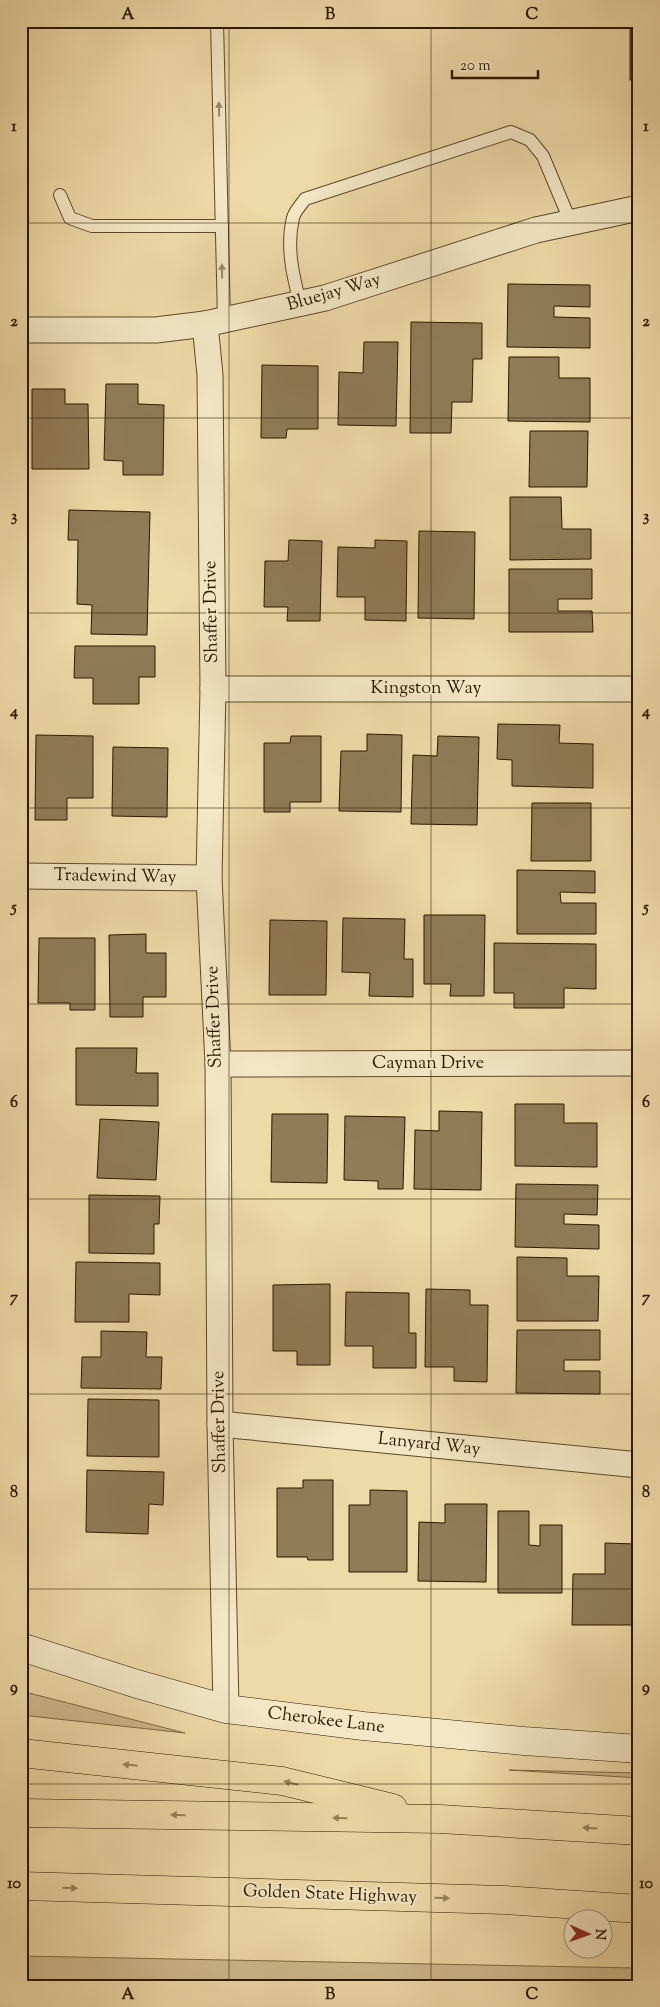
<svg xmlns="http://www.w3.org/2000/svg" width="660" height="2007" font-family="'Sorts Mill Goudy',serif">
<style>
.green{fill:#cdb98b;stroke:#7c6846}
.building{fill:#907c57;stroke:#2a1700}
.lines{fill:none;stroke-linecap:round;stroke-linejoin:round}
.lane-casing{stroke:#5b482a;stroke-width:14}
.street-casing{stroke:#5b482a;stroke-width:27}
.secondary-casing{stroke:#2a1700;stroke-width:29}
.highway-casing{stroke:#2a1700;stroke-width:29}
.lane{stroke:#f4e7c6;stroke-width:12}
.street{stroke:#f4e7c6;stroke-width:25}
.secondary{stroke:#f4e7c6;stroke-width:28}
.highway{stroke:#eedaa7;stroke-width:28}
.oneway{fill:#99896d}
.oneway2{fill:#96825c}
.grid{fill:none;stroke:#2a1700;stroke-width:1;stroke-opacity:0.55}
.labels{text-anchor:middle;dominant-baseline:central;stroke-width:4;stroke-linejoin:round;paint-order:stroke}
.street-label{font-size:18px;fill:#2a1700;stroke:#f4e7c6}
.neatline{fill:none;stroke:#2a1700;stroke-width:2}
.grid-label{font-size:16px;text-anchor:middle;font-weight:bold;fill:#2a1700}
</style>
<rect width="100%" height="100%" fill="#eedaa7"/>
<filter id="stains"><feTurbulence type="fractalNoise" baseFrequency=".004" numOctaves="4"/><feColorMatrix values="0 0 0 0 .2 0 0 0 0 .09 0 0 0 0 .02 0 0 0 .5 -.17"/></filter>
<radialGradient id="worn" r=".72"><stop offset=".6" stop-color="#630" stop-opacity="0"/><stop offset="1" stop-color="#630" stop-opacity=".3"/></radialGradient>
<!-- green -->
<g class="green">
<polygon points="21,1691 185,1733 21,1715"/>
<polygon points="509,1770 639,1773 639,1778"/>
<polygon points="21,1956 635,1968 639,1968 639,1986 21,1986"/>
</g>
<!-- building -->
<g class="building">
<rect x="630" y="21" width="9" height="59"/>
<polygon points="508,284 590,285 590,307 554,306 554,317 590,318 590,348 507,347"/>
<polygon points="411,322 482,323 482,359 473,359 472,402 452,402 451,433 410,433"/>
<polygon points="364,342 398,342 396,426 338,425 339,372 363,373"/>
<polygon points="509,357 559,357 559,378 590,378 590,422 508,421"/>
<polygon points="262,365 318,366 318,429 287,429 286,438 261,438"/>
<polygon points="106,384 138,384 138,404 164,405 163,475 123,475 123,461 104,460"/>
<polygon points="32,389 65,389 65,404 88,404 89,469 32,469"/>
<polygon points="530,431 588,431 587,487 529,487"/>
<polygon points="510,497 561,497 562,529 591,529 591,559 510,560"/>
<polygon points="69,510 150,512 147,635 91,634 92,605 77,604 78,540 68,540"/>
<polygon points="419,531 475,532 474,619 418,618"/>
<polygon points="289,540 322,541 320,621 287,621 288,607 264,607 265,561 288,561"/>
<polygon points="375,540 407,541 406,621 365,620 365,597 337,597 338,547 375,548"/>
<polygon points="509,569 592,569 592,599 558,599 558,611 592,611 593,632 509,632"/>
<polygon points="75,646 155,646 155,677 139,677 139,704 93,704 93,678 74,678"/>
<polygon points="498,724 560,725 559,743 593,744 593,788 512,786 512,760 497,759"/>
<polygon points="367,734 402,735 401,812 339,811 341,751 367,751"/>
<polygon points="36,735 93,736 93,798 67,798 67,820 35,820"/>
<polygon points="291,736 321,736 321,802 290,802 290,812 264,812 264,743 290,743"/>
<polygon points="438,736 479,737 477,825 411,824 413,755 437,756"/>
<polygon points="113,747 168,748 167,817 112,816"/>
<polygon points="532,803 591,803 591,861 531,861"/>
<polygon points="517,870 595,871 595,893 560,892 561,903 596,903 596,934 517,934"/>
<polygon points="424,915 485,915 484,996 450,996 451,984 424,984"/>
<polygon points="343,918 405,919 404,959 413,959 413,997 369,996 370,973 342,972"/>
<polygon points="270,920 327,921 326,995 269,995"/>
<polygon points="146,934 146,953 166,953 166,997 143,997 143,1017 110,1017 109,935"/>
<polygon points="39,938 95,938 95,1010 70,1010 70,1003 38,1003"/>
<polygon points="494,943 596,944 596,989 564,988 564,1008 514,1008 514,993 494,993"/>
<polygon points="76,1048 137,1048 136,1073 158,1073 158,1106 76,1105"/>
<polygon points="515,1104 564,1104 564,1123 597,1123 597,1167 515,1166"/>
<polygon points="439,1111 482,1112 481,1190 414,1189 415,1130 439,1131"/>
<polygon points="272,1114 328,1114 327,1183 271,1182"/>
<polygon points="345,1116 405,1117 403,1189 378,1189 378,1181 344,1180"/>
<polygon points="100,1119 159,1122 156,1180 97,1178"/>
<polygon points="516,1184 598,1185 597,1215 564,1214 564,1224 599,1225 599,1249 515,1247"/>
<polygon points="89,1195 160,1196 159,1224 154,1224 154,1254 89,1253"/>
<polygon points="517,1257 567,1258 567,1276 599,1276 598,1321 517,1321"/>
<polygon points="76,1262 160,1263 160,1295 129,1294 129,1322 75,1322"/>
<polygon points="330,1284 330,1365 297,1365 297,1351 273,1351 273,1285"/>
<polygon points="426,1289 470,1290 470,1305 488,1305 487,1382 454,1381 454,1367 425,1367"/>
<polygon points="346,1292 409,1293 409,1333 416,1333 416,1368 373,1368 373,1346 345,1346"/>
<polygon points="517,1330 600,1330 600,1360 564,1360 564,1371 600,1371 600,1394 516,1393"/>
<polygon points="101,1331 147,1332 146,1357 162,1357 161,1389 81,1388 82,1357 101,1357"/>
<polygon points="21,1390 26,1390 25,1449 21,1449"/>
<polygon points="88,1399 159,1400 159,1457 87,1456"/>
<polygon points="87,1470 164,1472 163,1505 149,1504 148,1534 86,1532"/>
<polygon points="303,1480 333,1480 333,1560 308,1560 307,1557 277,1557 277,1488 303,1488"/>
<polygon points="370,1490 407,1491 407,1572 349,1572 349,1505 370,1505"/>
<polygon points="445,1504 487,1504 486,1582 418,1581 419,1522 445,1523"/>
<polygon points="498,1511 529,1511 529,1545 540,1546 540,1525 562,1525 562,1593 498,1593"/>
<polygon points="605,1543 636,1544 635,1625 572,1625 573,1574 605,1574"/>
</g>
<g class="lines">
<!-- lane casing -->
<g class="lane-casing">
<g id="lane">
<polyline points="217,21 224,320"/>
<polyline points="60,195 70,218 92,226 222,226"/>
<path d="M300,303c-7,-27 -14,-56 -7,-85 1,-6 8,-13 12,-19l206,-67 19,8 13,16 28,67"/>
</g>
</g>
<!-- street casing -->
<g class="street-casing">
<g id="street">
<polyline points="205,324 210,375 213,689 209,878 218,1064 220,1424 226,1709"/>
<polyline points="21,330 156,330 205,324 325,298 536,230 639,208"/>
<polyline points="213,689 639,689"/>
<polyline points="21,876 209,878"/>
<polyline points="218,1064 639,1063"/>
<polyline points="220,1424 639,1465"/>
</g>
</g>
<!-- secondary casing -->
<g class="secondary-casing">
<polyline id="secondary" points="21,1647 137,1684 226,1709 363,1726 524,1741 639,1749"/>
</g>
<!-- highway casing -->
<g class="highway-casing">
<g id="highway">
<polyline points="21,1753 282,1781 393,1808"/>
<polyline points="21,1813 440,1819 639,1831"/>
<polyline points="21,1886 505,1900 639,1909"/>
</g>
</g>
<!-- lane -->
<use href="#lane" class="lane"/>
<!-- street -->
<use href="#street" class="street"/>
<!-- secondary -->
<use href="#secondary" class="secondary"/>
<!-- highway -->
<use href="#highway" class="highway"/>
</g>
<!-- one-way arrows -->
<defs><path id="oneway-solid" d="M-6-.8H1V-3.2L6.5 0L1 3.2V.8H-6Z" transform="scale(1.25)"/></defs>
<g class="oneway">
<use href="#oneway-solid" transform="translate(219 109) rotate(-91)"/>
<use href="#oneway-solid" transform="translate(222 271) rotate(-91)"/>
</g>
<g class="oneway2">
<use href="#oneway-solid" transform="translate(130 1765) rotate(-174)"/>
<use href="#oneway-solid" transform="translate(291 1783) rotate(-166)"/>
<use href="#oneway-solid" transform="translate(178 1815) rotate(-179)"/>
<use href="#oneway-solid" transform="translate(340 1818) rotate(-179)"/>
<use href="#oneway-solid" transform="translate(590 1828) rotate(-177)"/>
<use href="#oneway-solid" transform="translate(70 1888) rotate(1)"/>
<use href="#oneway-solid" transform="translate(442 1898) rotate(2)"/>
</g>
<!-- grid -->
<path class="grid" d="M229,21v1965M431,21v1965M21,223h618M21,418h618M21,613h618M21,808h618M21,1004h618M21,1199h618M21,1394h618M21,1589h618M21,1784h618"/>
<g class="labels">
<!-- street labels -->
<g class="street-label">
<text transform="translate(334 293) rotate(-16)">Bluejay Way</text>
<text transform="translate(212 612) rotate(-91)">Shaffer Drive</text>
<text x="426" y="689">Kingston Way</text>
<text transform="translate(115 877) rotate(1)">Tradewind Way</text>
<text transform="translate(215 1017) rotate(-92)">Shaffer Drive</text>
<text x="428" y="1064">Cayman Drive</text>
<text transform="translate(220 1422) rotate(-91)">Shaffer Drive</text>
<text transform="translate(429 1445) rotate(6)">Lanyard Way</text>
<text transform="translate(326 1721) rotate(7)">Cherokee Lane</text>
<text transform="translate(330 1895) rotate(2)">Golden State Highway</text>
</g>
</g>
<!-- margin -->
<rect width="660" height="2007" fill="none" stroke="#eedaa7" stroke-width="55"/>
<!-- north arrow -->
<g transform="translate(588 1934) rotate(92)"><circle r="24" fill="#f4e7c6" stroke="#a39477"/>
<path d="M0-4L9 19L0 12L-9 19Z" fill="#8f2418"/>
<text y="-8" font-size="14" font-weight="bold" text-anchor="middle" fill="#2a1700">N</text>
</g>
<!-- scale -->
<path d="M452 70v8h86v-8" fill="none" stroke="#2a1700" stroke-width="2.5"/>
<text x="460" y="70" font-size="15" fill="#2a1700" stroke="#f4e7c6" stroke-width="4" paint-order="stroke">20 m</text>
<rect x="28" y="28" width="604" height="1952" class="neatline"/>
<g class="grid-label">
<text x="128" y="19">A</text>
<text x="330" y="19">B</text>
<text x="532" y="19">C</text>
<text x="14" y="131">1</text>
<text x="646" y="131">1</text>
<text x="14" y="326">2</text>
<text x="646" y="326">2</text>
<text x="14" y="521">3</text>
<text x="646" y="521">3</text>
<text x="14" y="716">4</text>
<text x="646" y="716">4</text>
<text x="14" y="912">5</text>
<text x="646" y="912">5</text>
<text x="14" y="1107">6</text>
<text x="646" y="1107">6</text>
<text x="14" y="1302">7</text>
<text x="646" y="1302">7</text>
<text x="14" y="1497">8</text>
<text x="646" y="1497">8</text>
<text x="14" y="1692">9</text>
<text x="646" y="1692">9</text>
<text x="14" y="1888">10</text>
<text x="646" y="1888">10</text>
<text x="128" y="1999">A</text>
<text x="330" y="1999">B</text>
<text x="532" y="1999">C</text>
</g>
<rect width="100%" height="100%" filter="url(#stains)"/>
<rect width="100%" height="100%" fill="url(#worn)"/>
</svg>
